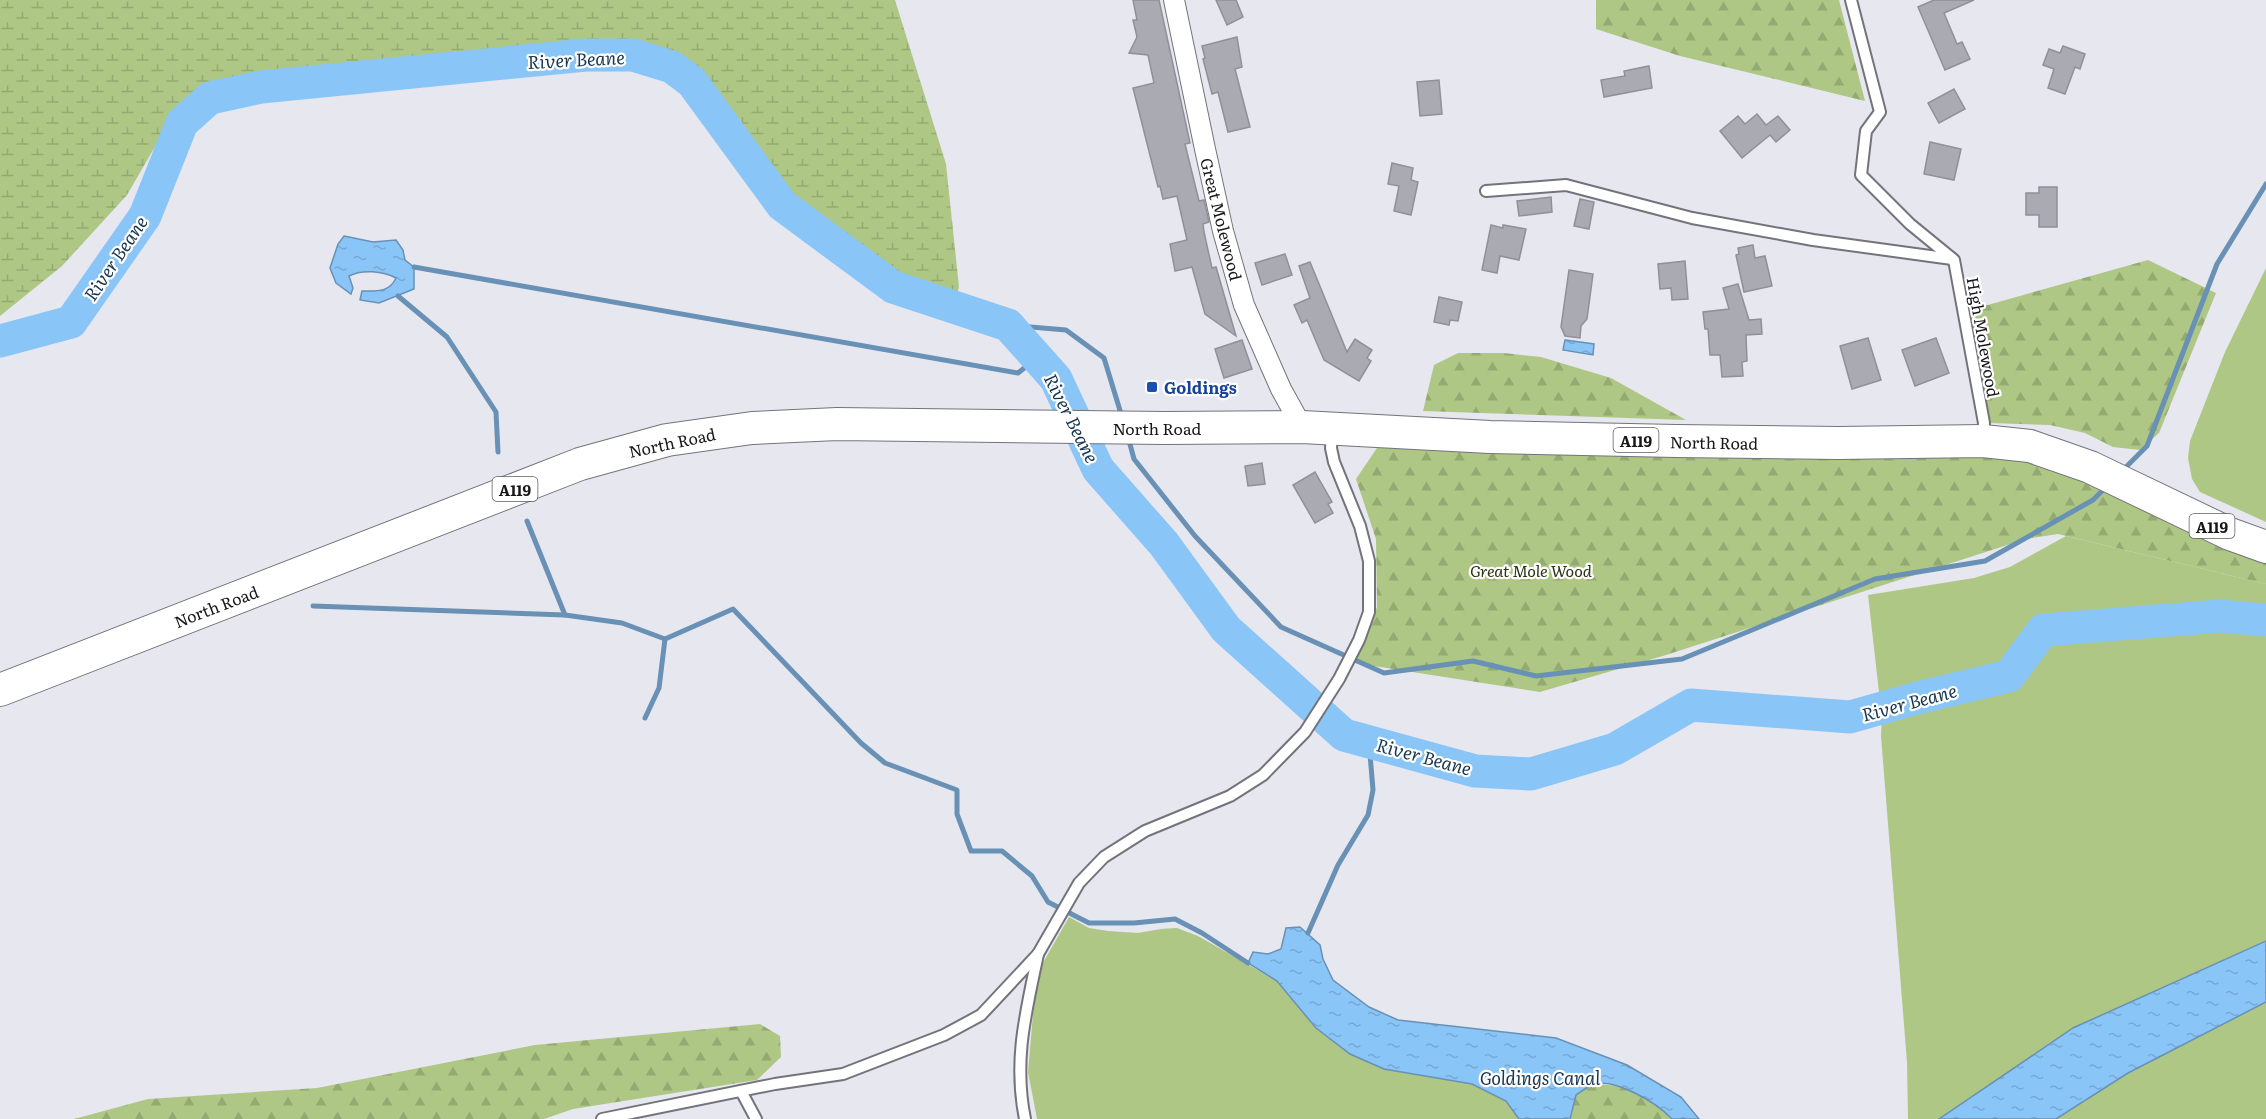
<svg xmlns="http://www.w3.org/2000/svg" width="2266" height="1119" font-family="Literata,serif">
<style>
.grass{fill:#aec785}
.forest{fill:url(#forest-firs)}
.wetland{fill:url(#wetland-marsh)}
.water{fill:url(#water-ripples);stroke:#6891b5;stroke-width:1.5}
.lines{fill:none;stroke-linecap:round;stroke-linejoin:round}
.stream{stroke:#6891b5;stroke-width:5}
.river{stroke:#8ac5f8;stroke-width:33}
.building{fill:#aaaab3;stroke:#919099;stroke-width:1.5}
.lane-casing{stroke:#73737b;stroke-width:14}
.street-casing{stroke:#73737b;stroke-width:22}
.primary-casing{stroke:#73737b;stroke-width:34}
.lane{stroke:#fff;stroke-width:10}
.street{stroke:#fff;stroke-width:20}
.primary{stroke:#fff;stroke-width:32}
.transit-dot{fill:#1a4fb4;stroke:#fff;stroke-width:2}
.labels{text-anchor:middle;dominant-baseline:central;stroke-width:4.5;stroke-linejoin:round;paint-order:stroke}
.shield{fill:#fff;stroke:#5d5d5f;stroke-width:1.5}
.shield-label{font-size:15px;font-weight:bold;fill:#17171a}
.street-label{font-size:16px;fill:#17171a;stroke:#fff}
.transit-label{font-size:16px;font-weight:bold;fill:#164399;stroke:#fff;text-anchor:start}
.park-label{font-size:16px;font-style:italic;fill:#283410;stroke:#fff}
.water-label{font-size:18px;font-style:italic;fill:#163650;stroke:#fff}
</style>
<defs>
<pattern id="forest-firs" width="22" height="20" patternUnits="userSpaceOnUse" patternTransform="scale(1.5)"><rect width="22" height="20" fill="#aec785"/><path d="M5 1l3.5 6h-7zM16 11l3.5 6h-7z" fill="#95aa72"/></pattern>
<pattern id="wetland-marsh" width="20" height="14" patternUnits="userSpaceOnUse" patternTransform="scale(1.5)"><rect width="20" height="14" fill="#aec785"/><path d="M1 5h8M5 5V1M11 12h8M15 12V8" fill="none" stroke="#95aa72"/></pattern>
<pattern id="water-ripples" width="26" height="14" patternUnits="userSpaceOnUse" patternTransform="scale(1.5)"><rect width="26" height="14" fill="#8ac5f8"/><path d="M2 4q2-2 4 0t4 0M15 11q2-2 4 0t4 0" fill="none" stroke="#76a8d4"/></pattern>
</defs>
<rect width="100%" height="100%" fill="#e7e7f0"/>
<!-- grass -->
<g class="grass">
<polygon points="2266,268 2266,522 2200,492 2192,479 2188,458 2190,441 2225,352"/>
<polygon points="2066,536 2266,584 2266,611 2207,607 2066,616 2045,621 2034,628 2013,660 2004,668 1987,676 1880,701 1868,595 1974,578 2010,567"/>
<polygon points="2188,625 2266,629 2266,941 2073,1028 1939,1119 1908,1119 1907,1062 1881,736 1882,714 2000,692 2013,683 2048,641 2123,630"/>
<polygon points="1069,917 1089,928 1108,931 1138,933 1161,929 1177,928 1198,936 1277,981 1316,1028 1384,1069 1472,1084 1506,1101 1519,1119 1037,1119 1028,1072 1033,1014 1040,968"/>
<polygon points="2266,1002 2266,1119 2056,1119 2128,1073"/>
</g>
<!-- forest -->
<g class="forest">
<polygon points="1596,0 1839,0 1865,101 1680,56 1596,29"/>
<polygon points="2148,260 2216,293 2159,433 2140,450 2113,447 2085,433 2050,425 1990,423 1970,310"/>
<polygon points="1458,353 1504,353 1541,357 1611,378 1686,420 1423,411 1434,365"/>
<polygon points="1379,445 2035,459 2266,555 2266,584 2058,534 2026,539 1666,655 1540,692 1355,663 1377,607 1376,539 1356,479"/>
<polygon points="760,1024 780,1036 781,1057 757,1080 573,1109 544,1119 74,1119 148,1099 317,1088 535,1045"/>
<polygon points="1594,1084 1621,1086 1660,1106 1672,1119 1570,1119 1576,1095"/>
</g>
<!-- wetland -->
<polygon class="wetland" points="0,0 895,0 946,164 959,287 951,312 822,238 767,181 712,92 655,49 595,39 230,80 178,107 127,195 62,266 0,316"/>
<!-- water -->
<g class="water">
<path d="M344,236l29,6 23,-2 7,10 2,10 9,7v22l-35,14 -19,-3 2,-9c14,0 27,2 34,-13 -13,-7 -34,-9 -47,-2l4,12 -2,6 -15,-11 -6,-15 8,-24z"/>
<polygon points="1565,340 1594,344 1593,355 1563,350"/>
<path d="M1300,927l20,18 3,14 10,21 36,27 29,13 158,18 71,27 54,32 18,22h-27c-14,-15 -58,-43 -80,-34 -5,2 -11,7 -16,10l-6,24h-51l-13,-18 -34,-17 -88,-15 -34,-15 -34,-26 -39,-47 -29,-18 5,-11 15,2 13,-5 5,-21z"/>
<polygon points="2266,941 2266,1002 2128,1073 2056,1119 1939,1119 2073,1028"/>
</g>
<g class="lines">
<!-- stream -->
<g class="stream">
<polyline points="414,267 1018,373 1037,358"/>
<polyline points="398,296 447,337 496,412 498,452"/>
<polyline points="1008,325 1066,330 1104,358 1122,417"/>
<polyline points="1128,437 1134,459 1195,536 1281,627 1384,673 1473,661 1536,676 1682,659 1875,579 1985,561 2093,500 2107,486"/>
<polyline points="2122,471 2147,446 2217,264 2266,184"/>
<polyline points="527,521 565,615"/>
<polyline points="313,606 565,615 622,623 665,639 733,609 861,743 885,763 957,790 957,814 971,851 1002,851 1032,876 1048,902 1089,923 1134,923 1175,919 1202,933 1248,963"/>
<polyline points="645,718 659,688 665,639"/>
<polyline points="1308,933 1338,865 1368,815 1373,790 1369,742"/>
</g>
<!-- river -->
<polyline class="river" points="0,341 71,322 145,216 182,123 210,98 261,87 586,55 633,55 672,67 692,82 782,205 893,287 1008,325 1056,379 1098,469 1164,544 1226,629 1344,735 1475,771 1531,774 1615,749 1691,705 1850,717 1917,698 2009,676 2043,630 2221,616 2266,620"/>
</g>
<!-- building -->
<g class="building">
<polygon points="1133,0 1159,0 1190,143 1185,144 1199,201 1204,200 1209,222 1203,224 1204,232 1212,268 1216,267 1236,336 1205,314 1192,267 1175,271 1170,244 1187,240 1177,196 1163,199 1160,186 1158,187 1133,88 1154,83 1148,55 1129,53 1137,37 1133,20 1137,20"/>
<polygon points="1216,0 1236,0 1243,17 1227,25"/>
<polygon points="1934,0 1974,0 1944,13 1957,44 1962,42 1970,59 1945,70 1918,7"/>
<polygon points="1237,37 1242,67 1235,69 1250,127 1228,132 1218,92 1212,94 1203,59 1205,58 1202,46"/>
<polygon points="2063,46 2085,54 2080,69 2075,67 2065,94 2048,88 2054,69 2043,65 2049,49 2060,53"/>
<polygon points="1649,66 1652,88 1604,97 1601,80 1625,76 1624,71"/>
<polygon points="1439,80 1442,114 1420,116 1417,82"/>
<polygon points="1954,89 1965,109 1939,123 1928,103"/>
<polygon points="1757,114 1766,125 1778,116 1790,130 1776,142 1770,135 1742,158 1720,131 1738,116 1745,124"/>
<polygon points="1930,142 1961,149 1954,180 1924,174"/>
<polygon points="1392,163 1413,168 1411,180 1418,182 1411,215 1394,211 1399,186 1388,184"/>
<polygon points="2039,187 2057,187 2057,227 2039,227 2039,215 2026,215 2026,193 2039,193"/>
<polygon points="1551,197 1552,212 1519,216 1517,201"/>
<polygon points="1580,199 1594,202 1589,229 1574,226"/>
<polygon points="1491,225 1503,228 1503,225 1526,229 1519,260 1500,256 1497,273 1482,270"/>
<polygon points="1753,245 1755,258 1765,256 1772,286 1744,292 1736,255 1739,254 1738,248"/>
<polygon points="1285,254 1292,275 1262,285 1255,263"/>
<polygon points="1685,261 1688,299 1672,300 1671,288 1660,289 1658,264"/>
<polygon points="1310,262 1347,352 1355,339 1372,350 1367,358 1371,361 1359,381 1324,360 1307,320 1302,323 1294,305 1310,298 1299,266"/>
<polygon points="1569,270 1593,274 1587,319 1581,326 1580,338 1565,336 1561,327"/>
<polygon points="1738,284 1749,320 1761,319 1762,334 1746,335 1747,361 1742,362 1743,376 1722,377 1720,355 1710,355 1708,329 1705,329 1703,312 1729,309 1723,288"/>
<polygon points="1439,297 1462,302 1458,321 1450,320 1449,325 1434,322"/>
<polygon points="1868,338 1881,380 1852,389 1840,346"/>
<polygon points="1936,338 1949,373 1915,386 1902,350"/>
<polygon points="1242,340 1252,369 1224,378 1215,349"/>
<polygon points="1262,463 1265,484 1248,486 1245,466"/>
<polygon points="1315,472 1332,502 1328,504 1333,513 1315,523 1293,485"/>
</g>
<g class="lines">
<!-- lane casing -->
<g class="lane-casing">
<g id="lane">
<polyline points="1851,0 1880,112 1866,131 1861,175 1910,224 1954,260 1984,423 1983,439"/>
<polyline points="1486,191 1566,185 1692,218 1813,240 1952,259"/>
<polyline points="741,1091 756,1119"/>
<polyline points="602,1119 775,1084 843,1074 944,1035 981,1015 1038,954 1079,883 1104,857 1145,831 1230,796 1263,775 1305,732 1339,679 1359,640 1369,612 1369,561 1360,526 1334,462 1331,448 1332,432"/>
<path d="M1025,1119c-12,-59 1,-107 13,-165"/>
</g>
</g>
<!-- street casing -->
<g class="street-casing">
<polyline id="street" points="1174,0 1205,149 1223,231 1244,305 1281,389 1302,427"/>
</g>
<!-- primary casing -->
<g class="primary-casing">
<polyline id="primary" points="0,690 580,464 667,440 752,428 837,424 1164,428 1302,427 1490,437 1676,441 1838,443 1983,441 2030,446 2090,467 2230,534 2266,547"/>
</g>
<!-- lane -->
<use href="#lane" class="lane"/>
<!-- street -->
<use href="#street" class="street"/>
<!-- primary -->
<use href="#primary" class="primary"/>
</g>
<!-- markers -->
<rect class="transit-dot" x="1146" y="381" width="12" height="12" rx="3"/>
<g class="labels">
<!-- shield labels -->
<g class="shield">
<rect x="1613.5" y="428" width="45" height="24" rx="4.5"/>
<rect x="492.5" y="477" width="45" height="24" rx="4.5"/>
<rect x="2189.5" y="514" width="45" height="24" rx="4.5"/>
</g>
<g class="shield-label">
<text x="1636" y="440">A119</text>
<text x="515" y="489">A119</text>
<text x="2212" y="526">A119</text>
</g>
<!-- street labels -->
<g class="street-label">
<text transform="translate(1222 219) rotate(76)">Great Molewood</text>
<text transform="translate(1984 337) rotate(80)">High Molewood</text>
<text x="1157" y="428">North Road</text>
<text transform="translate(672 442) rotate(-12)">North Road</text>
<text transform="translate(1714 442) rotate(1)">North Road</text>
<text transform="translate(216 606) rotate(-21)">North Road</text>
</g>
<!-- transit labels -->
<g class="transit-label">
<text x="1164" y="387">Goldings</text>
</g>
<!-- park labels -->
<g class="park-label">
<text x="1531" y="570">Great Mole Wood</text>
</g>
<!-- water labels -->
<g class="water-label">
<text transform="translate(576 59) rotate(-3)">River Beane</text>
<text transform="translate(115 258) rotate(-56)">River Beane</text>
<text transform="translate(1072 418) rotate(63)">River Beane</text>
<text transform="translate(1909 702) rotate(-15)">River Beane</text>
<text transform="translate(1424 756) rotate(15)">River Beane</text>
<text x="1540" y="1077">Goldings Canal</text>
</g>
</g>
</svg>
